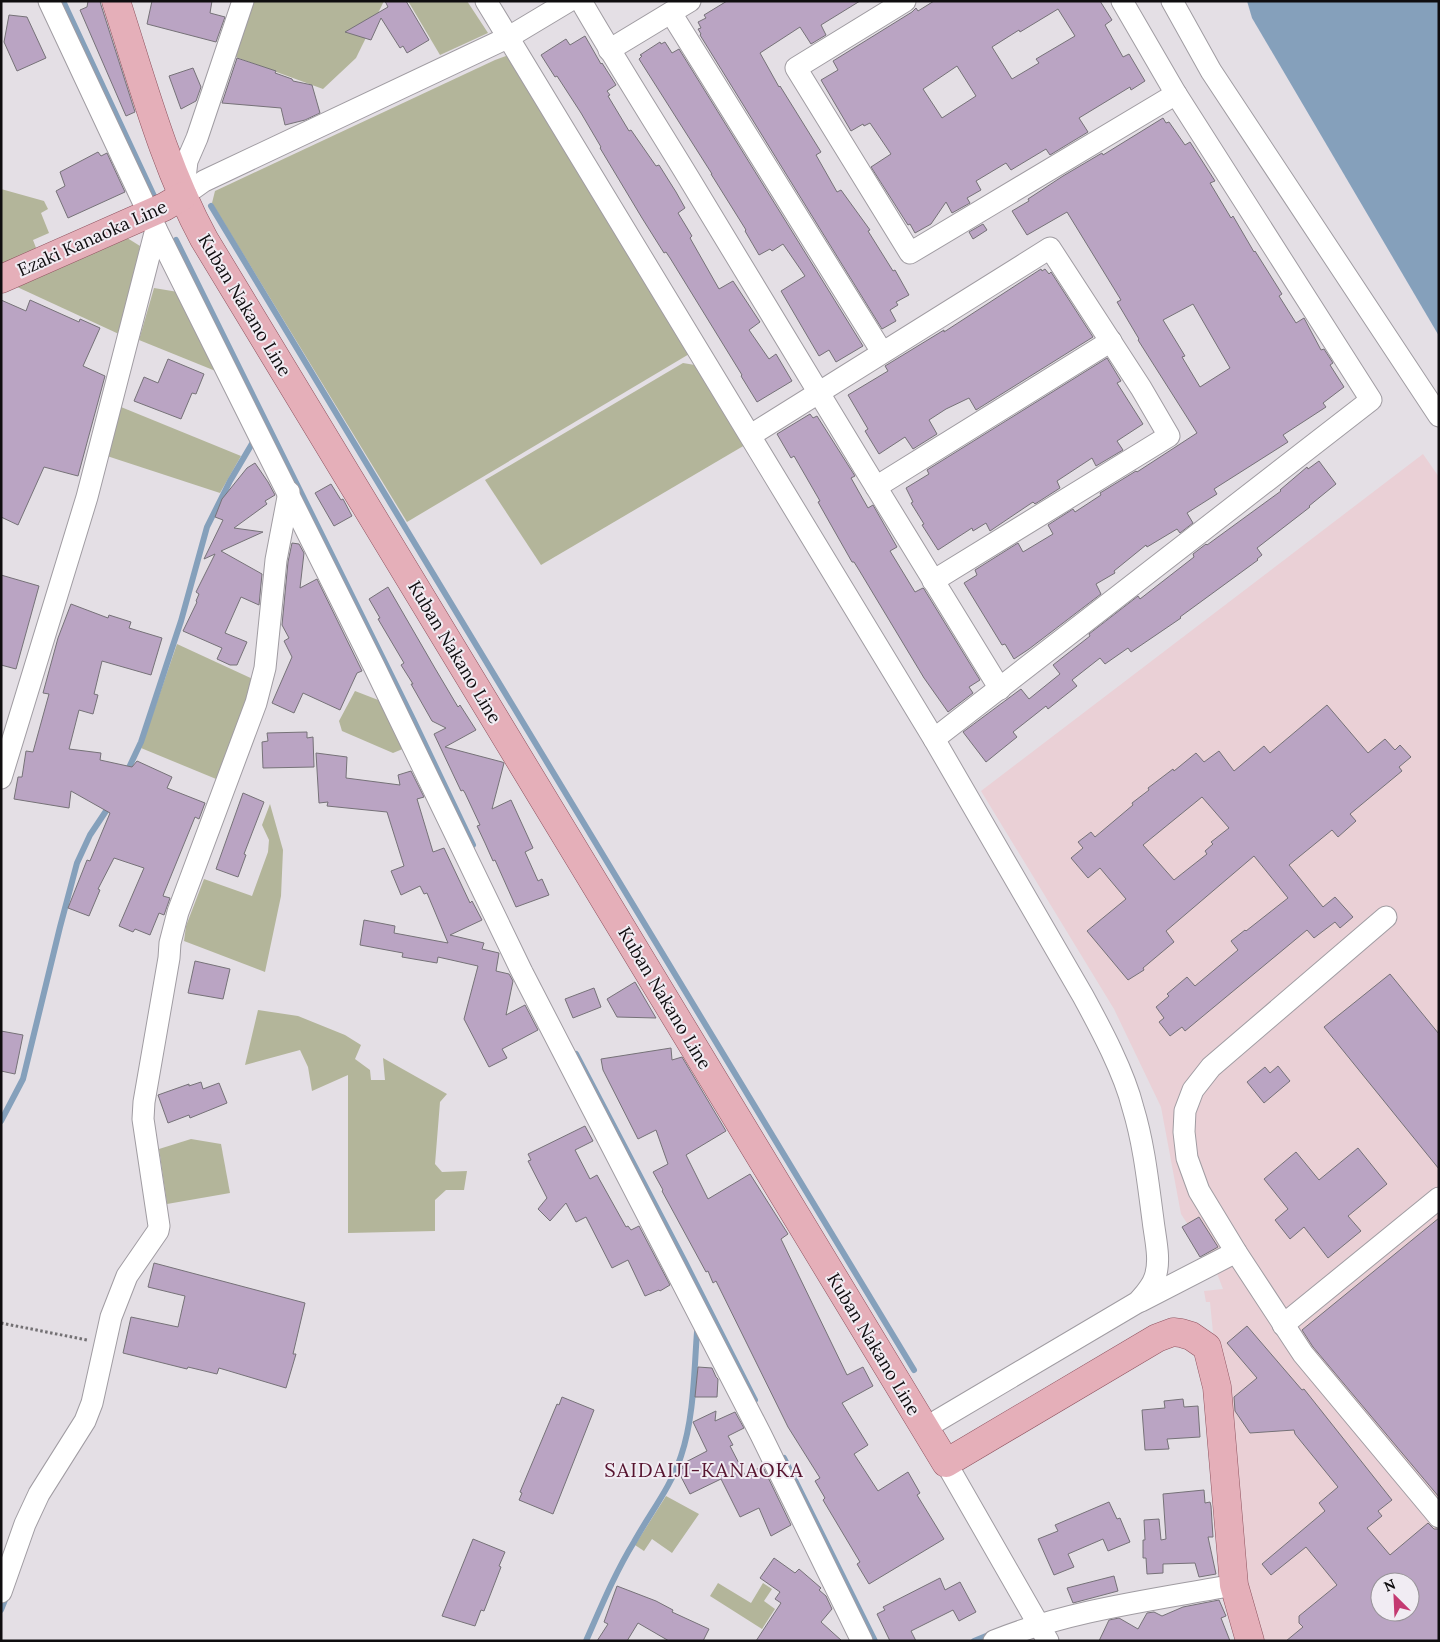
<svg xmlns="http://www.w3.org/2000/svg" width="1440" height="1642" font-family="Lora,serif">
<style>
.industrial{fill:#ead0d6;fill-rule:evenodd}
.green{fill:#b3b59a}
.water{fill:#85a0bb}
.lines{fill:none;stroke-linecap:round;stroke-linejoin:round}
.stream{stroke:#85a0bb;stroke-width:6}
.building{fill:#baa4c3;stroke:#767278;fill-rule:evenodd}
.minor-casing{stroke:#a09ca2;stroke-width:23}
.major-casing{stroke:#8f5460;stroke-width:29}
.path{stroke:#737073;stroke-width:3;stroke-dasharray:2.5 2.5;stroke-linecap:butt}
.minor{stroke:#fff;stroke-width:21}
.major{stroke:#e5afb9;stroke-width:28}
.labels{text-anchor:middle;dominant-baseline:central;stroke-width:4;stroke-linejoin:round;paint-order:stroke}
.street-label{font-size:18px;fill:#0f0d0f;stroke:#f1ecf3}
.quarter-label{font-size:20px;letter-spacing:1px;fill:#56142f;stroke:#f1ecf3}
</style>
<rect width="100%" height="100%" fill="#e4dfe5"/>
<!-- industrial -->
<path class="industrial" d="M1423,454l16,23v1164h-182l-4,-10 -39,-288 -4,-41h-4l-2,-11 19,-2 -10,-26 -32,-49 -20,-107 -47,-98 -133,-218zM1380,1582h30v30h-30z"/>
<!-- green -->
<g class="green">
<polygon points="249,1 384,1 356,58 323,89 233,56"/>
<polygon points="408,1 467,1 488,33 440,55"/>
<polygon points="527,48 706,344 407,522 212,203 215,191 495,60"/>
<polygon points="1,189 44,201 48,209 41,213 49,233 33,240 38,253 1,268"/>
<polygon points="124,236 140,246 121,335 15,286"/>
<polygon points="154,288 178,292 218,372 139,340"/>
<polygon points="683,363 695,365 745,445 541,565 485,480"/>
<polygon points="121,407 241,456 220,493 107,456"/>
<polygon points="177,644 257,681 221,781 141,748"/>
<polygon points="355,691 386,703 405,748 393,753 342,731 339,721"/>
<polygon points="270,804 283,850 281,896 265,972 184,941 186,926 204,879 252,896 268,852 269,840 262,825"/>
<polygon points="258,1010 298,1016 345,1035 361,1045 355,1059 370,1070 371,1080 385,1080 383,1058 447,1094 440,1102 435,1164 442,1172 467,1171 464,1190 446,1190 435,1200 435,1231 348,1233 348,1075 312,1091 308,1067 300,1050 245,1065"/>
<polygon points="191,1139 221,1144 230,1193 167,1204 159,1149"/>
<polygon points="666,1496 699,1514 672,1553 652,1539 644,1551 635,1545"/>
<polygon points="718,1583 751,1603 763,1583 772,1589 764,1601 775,1609 762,1629 710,1596"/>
</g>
<!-- water -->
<polygon class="water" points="1247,1 1439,1 1439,336 1252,18"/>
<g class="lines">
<!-- stream -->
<g class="stream">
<polyline points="63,1 154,196"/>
<polyline points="211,206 914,1370"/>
<polyline points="176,240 413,719 473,845"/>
<polyline points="126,774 141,742 181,621 207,527 230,481 253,442"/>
<polyline points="576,1054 685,1262 755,1400"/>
<polyline points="1,1121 23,1079 60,927 77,863 90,835 110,805"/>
<polyline points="784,1458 875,1641"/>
<polyline points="1,1610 7,1595"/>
<path d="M586,1641c15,-34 29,-68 48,-99 16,-29 37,-55 47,-86 13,-38 13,-84 16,-124"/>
<polyline points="974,1641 991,1634"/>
</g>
</g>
<!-- building -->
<g class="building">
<polygon points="88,1 100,1 101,5 135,112 126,116 80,10 87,7"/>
<polygon points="152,1 212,1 210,13 225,17 216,42 147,24"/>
<polygon points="385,1 406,1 429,40 407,53 403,46 400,48 381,18 371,40 345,32 388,7"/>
<polygon points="727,1 860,1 821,25 826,35 811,44 800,27 760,53 779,87 780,86 821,152 816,155 837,192 841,190 870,230 868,231 893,271 895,270 909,295 896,302 898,305 890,310 896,321 882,329 700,35 701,34 698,29 701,28 698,22 706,18 704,15"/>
<path d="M934,1h166l12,19 -7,5 18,32 6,-3 16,27 -14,9 -1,-3 -51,31 9,14 -38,23 -4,-6 -35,21 -5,-7 -30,18 5,9 -14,8 3,5 -18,10 -6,-11 -15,22 -16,9 -5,-9 -2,1 -37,-58 20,-13 -21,-31 -6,3 -1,-2 -12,7 -30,-51 17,-10 -5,-9 79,-49 4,-4 2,3zM1058,9l17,27 -39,23 3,4 -27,16 -20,-32 27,-17 1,2zM957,66l19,30 -34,22 -19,-29z"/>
<polygon points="9,15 27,17 46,58 17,71 4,42"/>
<polygon points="585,36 601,64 602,63 616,85 607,91 610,95 608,96 629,131 631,130 656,166 659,165 676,192 685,208 678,213 692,236 690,238 719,289 733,281 760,322 749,330 769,359 776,354 792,381 757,402 741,376 742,375 670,258 666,252 664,253 642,218 600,148 601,147 581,113 557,76 555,77 541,55 566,39 570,45"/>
<polygon points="660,42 661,44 665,42 672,53 679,49 863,346 836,362 829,350 819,356 781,291 805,276 783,244 772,251 770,249 759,255 745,231 746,230 711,174 712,174 639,59 642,56 640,55"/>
<polygon points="237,58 276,71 275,73 292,79 293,81 312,85 320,113 305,120 285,125 281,108 222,103"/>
<polygon points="193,68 201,87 196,101 181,109 169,76"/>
<path d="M1163,118l3,5 3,-1 16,23 5,-3 25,39 -5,2 21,35 2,-2 21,36 1,-1 27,43 -3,2 17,27 8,-5 17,32 3,-1 9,14 -3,2 14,22 -21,16 3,4 -43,28 5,7 -74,47 3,5 -30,19 6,10 -13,10 -3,-4 -30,18 -1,-2 -32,26 1,2 -19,11 5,10 -72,55 -15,10 -9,-15 -3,1 -38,-62 13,-8 -2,-5 43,-27 5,9 30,-18 -5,-9 25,-16 2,3 26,-17 -1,-2 36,-22 1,1 60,-39 -59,-93 1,-1 -22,-37 4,-2 -54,-88 -40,23 -15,-24 17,-10 -1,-2 35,-23 39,-23 1,2zM1193,304l37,64 -30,19 -18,-30 3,-1 -22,-36z"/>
<polygon points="98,152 101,156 107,153 125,192 68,218 56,191 65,186 60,172"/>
<polygon points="983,224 987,230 973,239 969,232"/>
<polygon points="1041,269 1042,271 1045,269 1049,274 1051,272 1093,337 976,410 969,398 946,409 929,420 937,434 913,449 905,437 879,454 865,431 868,429 848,395 888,371 885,366 944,330 944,332"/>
<polygon points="1,300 26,311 30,300 79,322 80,319 100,328 83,366 105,376 78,476 44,467 18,525 1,517"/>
<polygon points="1107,358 1121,381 1117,383 1143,424 1117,441 1123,450 1096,466 1092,458 1057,481 1060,488 1035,504 1033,502 990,531 986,523 973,531 972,528 938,550 922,525 924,524 911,503 913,502 906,488 929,474 927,470"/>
<polygon points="168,359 204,374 196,394 192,393 181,419 134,401 144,377 158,383"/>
<polygon points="810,414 813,418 817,416 855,476 851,478 868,508 873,505 897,547 890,551 915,592 923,588 924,589 980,680 969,687 973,693 948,712 924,678 859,570 854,562 852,562 818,502 820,501 794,456 791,458 777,434"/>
<polygon points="1319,461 1336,484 1309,506 1310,507 1257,548 1262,555 1257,559 1258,560 1180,617 1181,618 1131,652 1128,648 1105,664 1100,658 1072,680 1077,686 1048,709 1046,706 1013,732 1017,737 986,762 963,732 1021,689 1029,699 1060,674 1053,665 1090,636 1089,634 1138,596 1140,599 1194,557 1193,554 1206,544 1207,545 1281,491 1280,490 1307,467 1308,469"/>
<polygon points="255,463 268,482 275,495 265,501 267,504 234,528 263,532 221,551 262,574 259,605 241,597 225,633 247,642 237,665 230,665 217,659 222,648 183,631 197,602 196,601 199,594 196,592 215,554 204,559 223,520 215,517 222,499 247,468"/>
<polygon points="331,484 341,500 343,499 352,516 334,526 315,493"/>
<polygon points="292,543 299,544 304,553 300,588 317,579 362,671 357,673 340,710 303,693 294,713 272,703 292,657 284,641 289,638 282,625 288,562"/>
<polygon points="1,575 39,586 16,669 1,665"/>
<polygon points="388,587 436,670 458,707 460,705 476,730 445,747 502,762 504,763 492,809 511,800 533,848 525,852 538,881 542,879 549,895 516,907 495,860 493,861 485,843 477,826 480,825 465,793 463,790 461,791 434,734 446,728 432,721 411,684 413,684 401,665 404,663 378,619 380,618 369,599"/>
<polygon points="71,604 108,618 109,615 131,622 129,628 162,638 151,675 102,661 94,694 98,695 93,714 79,710 69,749 101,753 100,760 132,767 137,761 172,777 167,788 205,803 199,819 195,817 164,893 163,896 170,898 164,915 159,913 150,935 135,929 133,932 119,926 144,868 114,858 98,889 100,890 89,916 68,908 87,860 90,861 110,813 71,791 69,808 14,799 18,777 22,777 26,751 33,752 49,694 43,693 58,638"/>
<path d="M1327,705l41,48 17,-14 10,11 5,-5 11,12 -12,10 3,4 -52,43 6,7 -18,16 -6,-7 -43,35 34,42 12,-10 18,20 -13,11 -5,-6 -21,16 -7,-8 -122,101 -3,-4 -12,9 -11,-14 5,-4 -8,-11 13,-11 -2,-2 20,-17 8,9 43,-36 -7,-9 14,-11 1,1 42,-33 -34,-42 -88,75 8,11 -31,26 1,2 -16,10 -41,-49 39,-32 -26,-31 -12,10 -17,-20 12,-10 -5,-6 13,-10 4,5 38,-32 -1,-2 17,-13 -1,-2 25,-19 1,2 22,-18 8,9 15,-11 15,20 30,-25 6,7zM1202,797l27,31 -18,14 2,2 -8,7 2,3 -33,26 -31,-35z"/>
<polygon points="307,732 307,738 313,737 314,767 263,768 262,742 268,741 267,733"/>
<polygon points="316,753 347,757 346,778 400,785 398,775 411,771 424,797 417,799 433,852 444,848 470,903 472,901 482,920 450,935 484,943 482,949 499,953 496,971 509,974 513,981 506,1015 525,1005 538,1030 502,1049 507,1058 489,1067 464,1019 478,966 438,957 437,963 402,957 403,953 360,945 364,920 395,926 394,933 448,943 427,893 424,894 420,886 401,895 391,871 404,866 387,812 327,806 328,802 319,803"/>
<polygon points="243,793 264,802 244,854 246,855 238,877 216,869"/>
<polygon points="195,961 230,969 223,999 188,993"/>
<polygon points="1390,974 1439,1034 1439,1169 1324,1027"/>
<polygon points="635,982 656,1018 617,1017 607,999"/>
<polygon points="594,988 601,1007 573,1018 565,999"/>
<polygon points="1,1031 23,1035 15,1074 1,1071"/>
<polygon points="671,1048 672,1060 682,1057 726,1131 686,1155 708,1199 750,1174 788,1234 781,1239 847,1375 863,1367 873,1386 842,1403 868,1445 854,1454 878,1491 908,1472 920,1493 917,1495 944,1539 869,1584 857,1564 860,1562 823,1500 825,1498 815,1481 820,1478 788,1427 716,1281 713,1283 708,1271 706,1272 662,1191 663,1190 653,1172 668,1164 656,1130 638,1139 603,1070 601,1059"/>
<polygon points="1278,1066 1290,1081 1264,1103 1247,1082 1265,1067 1270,1073"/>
<polygon points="201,1082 203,1089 219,1083 227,1103 190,1118 189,1115 168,1123 158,1095 189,1084 189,1086"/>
<polygon points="585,1126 593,1141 575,1150 590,1179 597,1175 626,1227 628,1226 631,1230 639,1226 670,1285 660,1291 659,1290 645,1296 628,1260 612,1268 586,1217 576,1222 566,1203 550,1221 538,1209 547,1198 528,1161 531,1160 528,1154"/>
<polygon points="1358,1148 1387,1184 1348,1216 1361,1231 1328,1258 1304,1227 1290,1239 1275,1220 1288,1209 1264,1179 1296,1152 1319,1180"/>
<polygon points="1199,1217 1218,1247 1200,1257 1182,1227"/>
<polygon points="1439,1218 1439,1497 1313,1347 1302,1330"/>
<polygon points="154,1263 305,1303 293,1354 296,1354 286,1388 219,1368 217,1374 188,1367 187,1369 123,1353 131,1317 178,1327 185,1296 148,1287"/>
<path d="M1247,1326l55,64 2,-1 88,111 -14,11 4,5 -15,12 23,27 38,-32 6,6h5v112h-153l17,-14 -4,-4v-7l38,-31 -31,-38 -35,28 -9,-11 63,-53 -6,-8 19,-16 -43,-53 -1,-4 -44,3 -15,-22 -1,-14 23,-19 -30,-35zM1380,1582h30v30h-30z"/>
<polygon points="698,1367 712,1368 716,1377 718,1379 717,1397 695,1397"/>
<polygon points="562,1397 594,1410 553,1514 519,1500 522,1493 520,1492 557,1404 559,1405"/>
<polygon points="1183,1399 1184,1407 1198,1406 1200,1437 1167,1439 1169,1449 1145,1450 1142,1410 1165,1408 1164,1401"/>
<polygon points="716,1411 715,1421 735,1412 744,1428 728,1436 733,1445 730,1446 745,1475 761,1467 764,1469 791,1525 771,1536 759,1508 740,1517 721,1479 690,1494 678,1471 683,1468 682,1464 707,1451 693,1422"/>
<polygon points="1204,1490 1205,1503 1210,1502 1211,1506 1213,1537 1208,1537 1216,1574 1199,1577 1195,1563 1163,1564 1163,1573 1147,1574 1146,1558 1143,1558 1143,1540 1145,1540 1144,1520 1159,1519 1161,1540 1166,1539 1163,1494"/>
<polygon points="1109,1502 1117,1519 1120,1518 1130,1542 1108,1551 1103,1539 1068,1554 1074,1567 1054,1575 1038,1539 1058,1531 1055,1525"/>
<polygon points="473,1539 505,1552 499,1566 501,1567 484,1611 481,1610 475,1626 442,1616"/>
<polygon points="774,1558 795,1573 799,1569 821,1588 819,1590 826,1596 832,1609 821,1622 842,1641 756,1641 781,1603 775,1599 780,1592 760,1578"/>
<polygon points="1114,1576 1118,1591 1073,1603 1067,1588"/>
<polygon points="940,1578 945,1590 960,1582 976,1612 959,1621 953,1610 911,1631 916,1641 890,1641 877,1614 885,1610 883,1607"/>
<polygon points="617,1586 656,1601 673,1610 672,1612 709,1629 703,1641 669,1641 638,1623 627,1641 597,1641 608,1624 604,1622"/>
<polygon points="1219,1600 1226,1616 1221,1618 1230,1641 1099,1641 1109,1620 1119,1618 1138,1629 1147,1613 1154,1612 1162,1616 1183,1607"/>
</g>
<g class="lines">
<!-- minor casing -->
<g class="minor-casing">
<g id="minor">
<path d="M486,1l448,738 149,257c18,33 41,76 50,112 11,36 15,75 20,112 2,18 8,40 2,57 -3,10 -11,18 -17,25l-213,126"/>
<path d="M581,1c38,66 79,129 118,194 99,165 200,330 301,494"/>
<polyline points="905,1 796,68 910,253 1176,94"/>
<polyline points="1172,1 1211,71 1439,416"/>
<polyline points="671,13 882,352"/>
<polyline points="609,50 690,1"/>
<polyline points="183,196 204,181 509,37 569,1"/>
<polyline points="183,196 187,161 197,138 243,1"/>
<polyline points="156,229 374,666 522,972 761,1435 862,1641"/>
<polyline points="751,435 1050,248 1141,388 1169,436 933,581"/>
<polyline points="876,487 1111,341"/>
<polyline points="934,739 1371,400 1176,94 1122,1"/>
<polyline points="1,778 87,497 156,229 49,1"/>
<polyline points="1386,917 1211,1067 1193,1090 1185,1111 1184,1132 1187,1158 1199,1191 1236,1252 1303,1354 1439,1517"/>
<polyline points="1141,1301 1236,1252"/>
<polyline points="1283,1325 1439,1198"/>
<polyline points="946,1463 1048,1641"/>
<polyline points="1,1592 25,1524 39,1494 85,1421 92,1403 111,1317 127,1276 158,1231 159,1226 143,1119 144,1102 169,958 170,943 178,912 256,703 265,668 276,560 289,492"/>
<path d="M994,1641c76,-31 159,-41 240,-56"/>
</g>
</g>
<!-- major casing -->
<g class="major-casing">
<g id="major">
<path d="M116,1c26,80 48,164 88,238l742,1224 211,-125 16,-6 8,1 10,3 16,11 10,40 17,198 16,56"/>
<polyline points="1,279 164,207 183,196"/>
</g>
</g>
<!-- path -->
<polyline class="path" points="1,1323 87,1340"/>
<!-- minor -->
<use href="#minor" class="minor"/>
<!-- major -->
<use href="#major" class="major"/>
</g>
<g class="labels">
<!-- street labels -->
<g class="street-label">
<text transform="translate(92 238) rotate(-24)">Ezaki Kanaoka Line</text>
<text transform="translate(245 305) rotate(59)">Kuban Nakano Line</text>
<text transform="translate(455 652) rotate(59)">Kuban Nakano Line</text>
<text transform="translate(665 998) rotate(59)">Kuban Nakano Line</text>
<text transform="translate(874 1344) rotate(59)">Kuban Nakano Line</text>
</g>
<!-- quarter labels -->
<g class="quarter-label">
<text x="704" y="1469">SAIDAIJI-KANAOKA</text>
</g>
</g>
<!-- border -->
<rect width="1440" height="1642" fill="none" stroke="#0f0d0f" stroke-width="5"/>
<!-- north arrow -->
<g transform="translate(1395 1597) rotate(336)"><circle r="24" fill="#f1ecf3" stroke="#979398"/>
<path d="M0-4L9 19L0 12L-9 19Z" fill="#c43971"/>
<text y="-8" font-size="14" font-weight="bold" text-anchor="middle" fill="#0f0d0f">N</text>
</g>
</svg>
